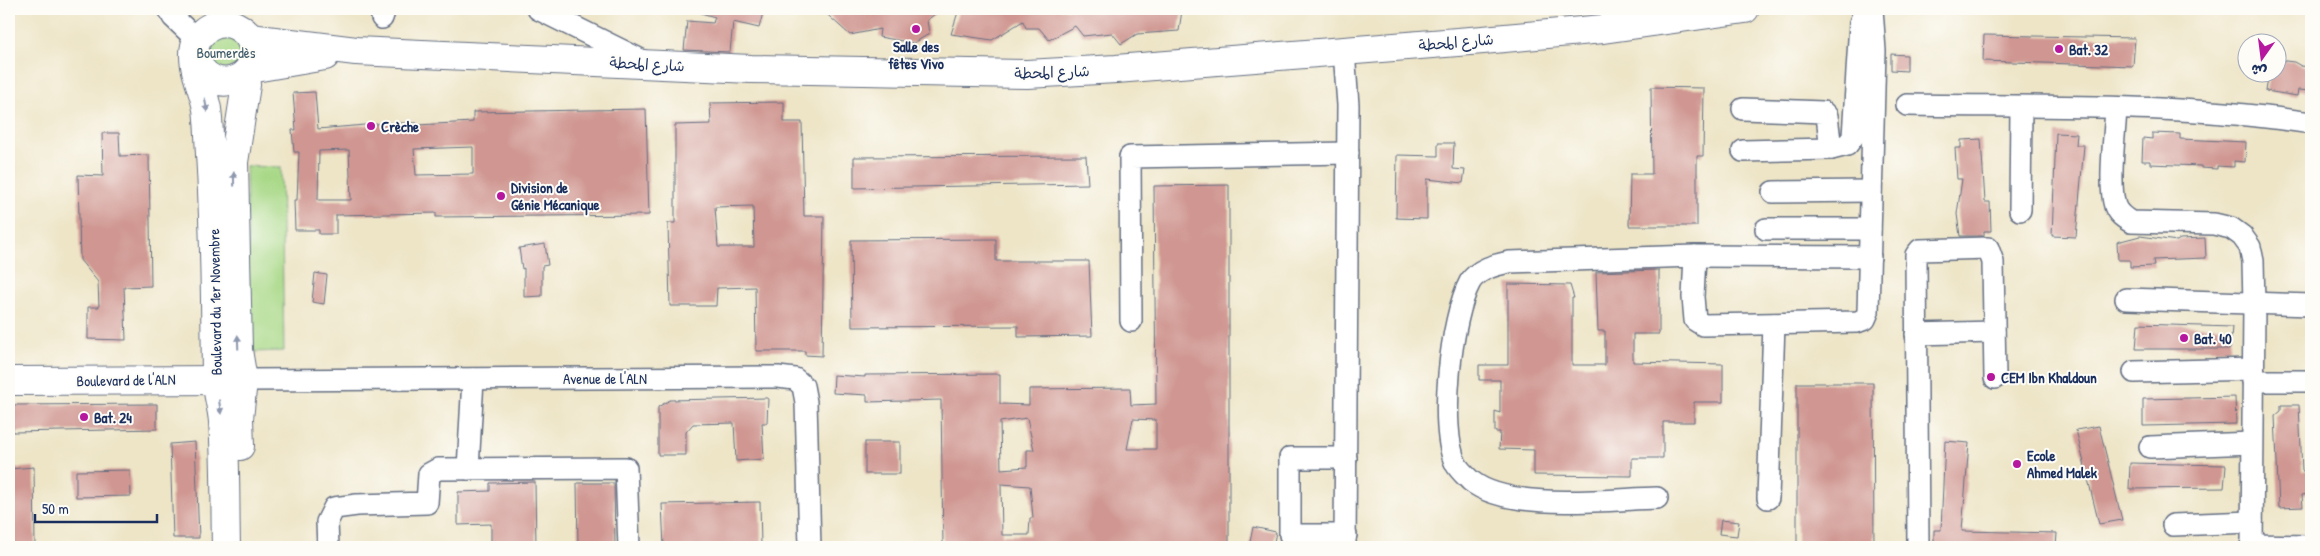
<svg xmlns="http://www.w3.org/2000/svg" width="2320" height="556" font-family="'Patrick Hand','Playpen Sans Arabic',sans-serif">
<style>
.green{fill:#a7d886;stroke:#618472}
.building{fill:#d09792;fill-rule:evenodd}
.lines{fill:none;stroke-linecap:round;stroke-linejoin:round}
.minor-casing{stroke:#656f83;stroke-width:24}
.major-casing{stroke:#656f83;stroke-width:30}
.minor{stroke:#fff;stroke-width:21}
.major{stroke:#fff;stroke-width:28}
.oneway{fill:#8d97ae}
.poi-dot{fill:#b5179e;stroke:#fdfcf7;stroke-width:2}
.labels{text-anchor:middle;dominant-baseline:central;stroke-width:4;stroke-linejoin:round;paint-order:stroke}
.street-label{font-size:15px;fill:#1b2f5e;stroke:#fdfcf7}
.poi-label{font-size:15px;font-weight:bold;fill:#1b2f5e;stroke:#fdfcf7;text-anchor:start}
.park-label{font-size:15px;fill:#3e5968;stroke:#fdfcf7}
</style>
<rect width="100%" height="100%" fill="#fdfcf7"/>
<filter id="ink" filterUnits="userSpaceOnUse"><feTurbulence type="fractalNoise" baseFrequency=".02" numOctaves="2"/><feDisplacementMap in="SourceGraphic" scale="10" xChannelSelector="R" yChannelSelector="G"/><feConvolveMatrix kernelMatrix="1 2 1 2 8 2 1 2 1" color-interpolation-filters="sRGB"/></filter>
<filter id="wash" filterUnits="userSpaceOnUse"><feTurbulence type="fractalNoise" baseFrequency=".0096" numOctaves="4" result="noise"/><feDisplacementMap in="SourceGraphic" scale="20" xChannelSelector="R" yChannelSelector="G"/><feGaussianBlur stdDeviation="1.12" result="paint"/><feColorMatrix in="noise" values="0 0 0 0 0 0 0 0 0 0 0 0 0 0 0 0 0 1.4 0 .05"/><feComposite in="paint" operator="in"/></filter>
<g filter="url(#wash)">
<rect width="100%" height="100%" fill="#eee5c7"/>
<!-- green -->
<g class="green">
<polygon points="218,35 240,40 240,64 222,71 209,60 207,49"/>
<polygon points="246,166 281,167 284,351 251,352"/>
</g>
<g id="blocks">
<!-- building -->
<g class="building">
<polygon points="701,9 764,9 759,28 733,22 730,52 684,50 687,21 713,23 715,17 701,13"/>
<polygon points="821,9 942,9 927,20 929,34 914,43 879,37 880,29 850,35"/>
<polygon points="959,9 1170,9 1182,10 1179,31 1137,34 1121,44 1112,33 1083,36 1075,26 1049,40 1039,28 1026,28 1023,21 992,40 951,34"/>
<polygon points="1984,35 2135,38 2133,66 1983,61"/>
<polygon points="1891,54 1907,55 1907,71 1891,70"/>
<polygon points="2278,60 2294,62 2301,66 2311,67 2311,91 2298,90 2297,96 2266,91 2269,72 2278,72"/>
<polygon points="1651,87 1704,88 1703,156 1697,156 1697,226 1629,226 1630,174 1652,174"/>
<path d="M315,92l3,37 70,-6h29v2l56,-3v-10l173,-3 3,106 -213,2v-4l-100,2v19h-17v-4h-24l-1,-30h3l2,-48h-5l-2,-22h4l-3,-37zM473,147v27l-57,1 -2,-26zM349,150l2,50h-33l1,-49z"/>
<path d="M784,102v20h18l2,94h20l-2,140 -17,-1v-4h-49l-1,-64 -38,1 -1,18h-46l-2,-83h7v-98l36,-1 -1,-21zM753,206l1,41h-36l-3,-40z"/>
<polygon points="102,133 119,133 120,156 149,155 151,286 124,287 126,340 88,339 88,307 99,307 98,282 80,260 78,175 103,176"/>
<polygon points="2056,133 2077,134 2076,145 2084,145 2076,237 2052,236"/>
<polygon points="2152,133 2180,134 2180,139 2246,142 2245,162 2234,161 2234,167 2217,166 2217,169 2201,168 2201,166 2150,164 2150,161 2142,161 2143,138 2152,139"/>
<polygon points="1981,139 1985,202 1990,202 1991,231 1984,231 1984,236 1960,236 1957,214 1962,179 1957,179 1955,148 1961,148 1961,140"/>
<polygon points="1438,143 1454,143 1453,169 1465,170 1463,183 1427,179 1427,219 1396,218 1397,155 1438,156"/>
<polygon points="1086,156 1088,184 854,188 854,157"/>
<path d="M1229,185v362h-286l-2,-147 -74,2v-7l-34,-2 1,-18 31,2v-2l135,-1v30l29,1v-16l101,-1 1,17 25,-1 -2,-218zM1027,418l7,32h-7v17l-26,2 -1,-47zM1133,419l23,1v29h-29zM1001,484l29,2 3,32h-3l-1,17h-27z"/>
<polygon points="2140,236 2177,241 2180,239 2205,238 2206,258 2153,260 2154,266 2130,267 2130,260 2118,260 2117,242"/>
<polygon points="996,239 996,261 1089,261 1092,336 1018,337 1018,326 852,327 851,240"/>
<polygon points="545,244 548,265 542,266 542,296 524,297 524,268 522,269 519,248"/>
<polygon points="1659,270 1659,334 1633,334 1633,362 1723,364 1723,402 1694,402 1694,422 1663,422 1663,458 1632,458 1632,476 1534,475 1534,450 1499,449 1500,432 1495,432 1495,411 1500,413 1500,380 1479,380 1479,365 1508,365 1508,284 1570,285 1574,298 1572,298 1572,365 1605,365 1605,331 1598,331 1596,272"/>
<polygon points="315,273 327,275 324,304 312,302"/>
<polygon points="2138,324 2232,327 2230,349 2136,349"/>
<polygon points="1797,383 1873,383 1874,547 1797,547"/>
<polygon points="2235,397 2236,424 2143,426 2143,399"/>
<polygon points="768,398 767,423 762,423 764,459 736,461 734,423 693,424 686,432 686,455 658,455 658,407 670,400"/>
<polygon points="157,404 157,429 13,432 11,405"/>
<polygon points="2281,405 2299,405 2302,471 2308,470 2309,494 2302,495 2303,507 2279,508 2275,416 2281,411"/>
<polygon points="2099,426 2122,520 2099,524 2076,430"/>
<polygon points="1945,441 1969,443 1962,531 2057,533 2056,547 1934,547 1934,530 1941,530"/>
<polygon points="195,442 199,538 173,538 170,444"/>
<rect x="865" y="442" width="35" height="32"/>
<polygon points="2130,463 2226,465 2224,488 2129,489"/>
<polygon points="34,467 35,547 9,547 9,469"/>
<polygon points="130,470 131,496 76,497 76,471"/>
<polygon points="535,482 536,547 491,547 491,524 458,525 458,492 490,491 490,483"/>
<polygon points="577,483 614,483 615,547 578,547"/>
<polygon points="760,502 761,546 664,547 662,504"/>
<polygon points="1721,520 1739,522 1737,536 1719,534"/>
<polygon points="1253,527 1276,532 1273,547 1249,547"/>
</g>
</g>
</g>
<g filter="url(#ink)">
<use href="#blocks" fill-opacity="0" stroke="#656f83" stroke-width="1"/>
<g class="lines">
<!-- minor casing -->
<g class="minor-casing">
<g id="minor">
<polyline points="169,9 173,17 197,40"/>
<polyline points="538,9 645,62"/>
<polyline points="382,18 385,9"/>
<polyline points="1344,51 1348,105 1345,547"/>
<path d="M1907,105c134,2 271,-2 404,18"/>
<path d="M2116,108c-1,25 -8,76 -1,98 3,8 9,12 16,16l83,2 17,4 11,8 8,11 3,14 1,43 -2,243"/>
<polyline points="1743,109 1823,112 1827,116 1831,149"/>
<polyline points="1743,151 1831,149 1847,145 1853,137 1860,23 1865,9"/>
<polyline points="1773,192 1871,191"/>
<polyline points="2020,210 2021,107"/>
<polyline points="1766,229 1870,229"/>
<polyline points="1695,256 1870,257"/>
<polyline points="2126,299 2311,305"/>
<polyline points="1131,321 1130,157 1348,153"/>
<polyline points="1916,334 1994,332"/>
<polyline points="2134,372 2253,369"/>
<polyline points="243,380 778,377 795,379 803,386 806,402 810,547"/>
<polyline points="2253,381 2311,381"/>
<polyline points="2150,447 2252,443"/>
<polyline points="468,469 473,379"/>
<path d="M1657,498c-47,1 -148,14 -186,-17 -4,-4 -12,-11 -15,-17 -18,-35 -5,-147 14,-182 8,-13 25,-17 39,-20l186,-6 -2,41 2,23 8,5 154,-3 8,-3 3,-7 7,-261 -3,-42"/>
<polyline points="1768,498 1774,324"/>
<polyline points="2173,525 2252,522"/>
<polyline points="1346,535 1290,535 1290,458 1346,458"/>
<polyline points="2251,545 2311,546"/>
<polyline points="328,547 327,522 334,508 357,505 427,503 429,474 438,469 626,468 629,547"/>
<polyline points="1918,547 1916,255 1920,250 1988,248 1993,262 1995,378"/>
</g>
</g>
<!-- major casing -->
<g class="major-casing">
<g id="major">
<polyline points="250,38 356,51 751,69 1027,74 1116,69 1483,40 1603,29 1745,9"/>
<path d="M195,58c17,45 74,18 55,-19 -3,-6 -8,-10 -14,-13 -16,-8 -37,3 -41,20 -5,20 9,44 12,63 2,15 2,30 3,45 5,75 5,149 6,223 1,16 6,30 7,45 3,42 2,84 3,125"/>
<polyline points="249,69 325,56"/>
<polyline points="9,381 235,380"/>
<polyline points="240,446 239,419 243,380 238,350 234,162 246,85 245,74"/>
</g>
</g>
<!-- minor -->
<use href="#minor" class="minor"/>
<!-- major -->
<use href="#major" class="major"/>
</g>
<!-- one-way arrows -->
<defs><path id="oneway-solid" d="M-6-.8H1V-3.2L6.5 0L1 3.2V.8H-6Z" transform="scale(1.25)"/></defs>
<g class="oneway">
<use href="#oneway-solid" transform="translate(206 105) rotate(80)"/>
<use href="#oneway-solid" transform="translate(234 179) rotate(-91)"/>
<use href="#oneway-solid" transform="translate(238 342) rotate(-92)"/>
<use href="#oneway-solid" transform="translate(220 407) rotate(82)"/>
</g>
</g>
<!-- markers -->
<g class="poi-dot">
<circle cx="916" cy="29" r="5"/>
<circle cx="2059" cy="49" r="5"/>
<circle cx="371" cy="126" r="5"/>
<circle cx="501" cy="196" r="5"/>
<circle cx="2184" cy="338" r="5"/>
<circle cx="1991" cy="377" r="5"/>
<circle cx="84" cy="417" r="5"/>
<circle cx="2017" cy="464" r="5"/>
</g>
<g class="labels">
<!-- street labels -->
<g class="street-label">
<text transform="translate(1456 42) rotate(-5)">شارع المحطة</text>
<text transform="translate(647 64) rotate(3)">شارع المحطة</text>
<text transform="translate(1052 72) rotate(-2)">شارع المحطة</text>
<text transform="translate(215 302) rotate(-91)">Boulevard du 1er Novembre</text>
<text x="605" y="378">Avenue de l'ALN</text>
<text transform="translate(126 380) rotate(-1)">Boulevard de l'ALN</text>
</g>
<!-- poi labels -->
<g class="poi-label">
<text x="916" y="46" text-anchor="middle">Salle des<tspan x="916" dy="17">fêtes Vivo</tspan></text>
<text x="2069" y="49">Bat. 32</text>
<text x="381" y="126">Crèche</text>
<text x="511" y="187">Division de<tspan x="511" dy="17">Génie Mécanique</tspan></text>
<text x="2194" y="338">Bat. 40</text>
<text x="2001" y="377">CEM Ibn Khaldoun</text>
<text x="94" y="417">Bat. 24</text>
<text x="2027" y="455">Ecole<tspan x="2027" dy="17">Ahmed Malek</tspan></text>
</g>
<!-- park labels -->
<g class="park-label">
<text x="226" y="52">Boumerdès</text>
</g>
</g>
<!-- margin -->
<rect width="2320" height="556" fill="none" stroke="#fdfcf7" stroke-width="30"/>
<!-- north arrow -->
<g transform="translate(2262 58) rotate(194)"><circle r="24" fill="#fdfcf7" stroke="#a3aaba"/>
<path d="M0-4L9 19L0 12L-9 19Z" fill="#b5179e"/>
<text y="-8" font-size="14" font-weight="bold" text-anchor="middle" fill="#1b2f5e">ش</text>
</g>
<!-- scale -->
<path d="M35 514v8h122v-8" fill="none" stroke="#1b2f5e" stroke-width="2.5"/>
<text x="42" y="514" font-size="15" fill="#1b2f5e" stroke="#fdfcf7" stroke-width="4" paint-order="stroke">50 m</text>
</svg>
